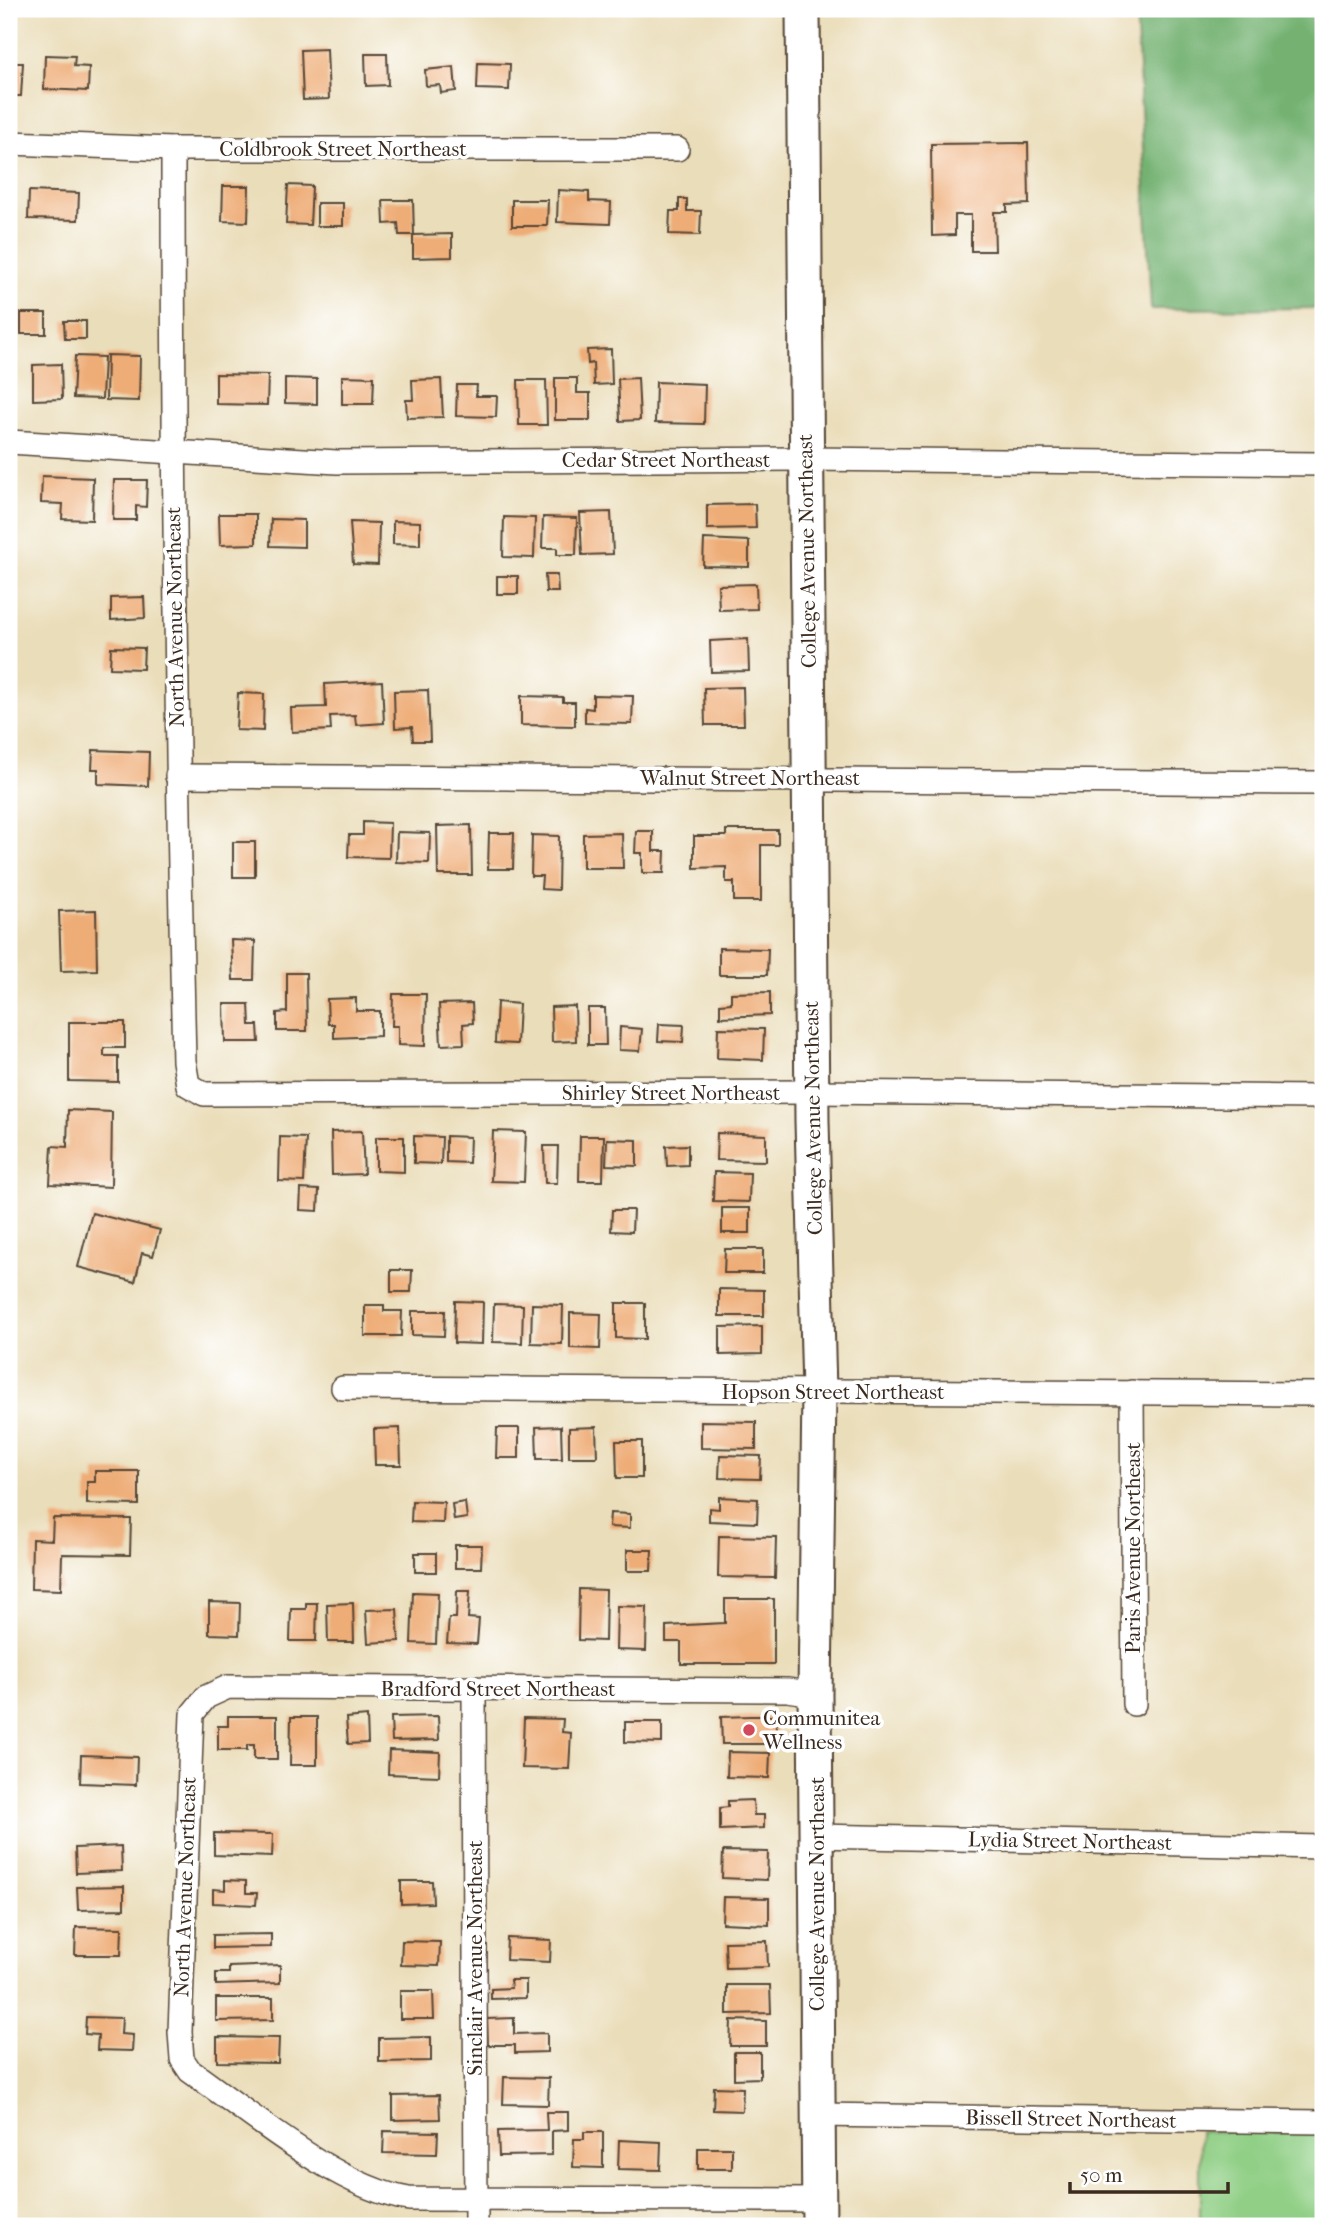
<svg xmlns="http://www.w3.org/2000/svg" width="1332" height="2235" font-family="'IM FELL French Canon',serif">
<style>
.green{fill:#90cf85;stroke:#667c52;stroke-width:2}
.forest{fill:#74b272;stroke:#586e48;stroke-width:2}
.building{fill:#eeac76}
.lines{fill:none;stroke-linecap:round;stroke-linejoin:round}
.minor-casing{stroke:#554535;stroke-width:26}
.secondary-casing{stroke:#554535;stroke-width:37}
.minor{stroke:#fff;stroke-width:23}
.secondary{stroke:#fff;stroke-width:33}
.poi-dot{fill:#d1495b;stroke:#fff;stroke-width:2.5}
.labels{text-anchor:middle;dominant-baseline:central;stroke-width:7;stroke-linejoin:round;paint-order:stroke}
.street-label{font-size:21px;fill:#3b2a1e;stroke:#fff}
.poi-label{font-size:21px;fill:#3b2a1e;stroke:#fff;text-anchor:start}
</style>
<rect width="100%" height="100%" fill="#fff"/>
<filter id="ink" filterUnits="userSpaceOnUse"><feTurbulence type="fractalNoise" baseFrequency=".0143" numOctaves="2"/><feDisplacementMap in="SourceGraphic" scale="14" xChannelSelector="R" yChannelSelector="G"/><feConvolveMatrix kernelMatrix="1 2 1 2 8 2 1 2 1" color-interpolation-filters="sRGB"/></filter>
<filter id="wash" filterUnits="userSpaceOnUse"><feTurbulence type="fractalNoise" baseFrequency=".00686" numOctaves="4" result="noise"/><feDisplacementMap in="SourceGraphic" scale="28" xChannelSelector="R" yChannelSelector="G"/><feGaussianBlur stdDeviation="1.57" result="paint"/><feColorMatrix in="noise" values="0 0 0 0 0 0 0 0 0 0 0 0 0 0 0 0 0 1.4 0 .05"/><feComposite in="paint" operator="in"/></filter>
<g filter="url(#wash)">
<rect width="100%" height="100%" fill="#eaddb9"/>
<!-- green -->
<polygon class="green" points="1200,2131 1323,2133 1323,2226 1200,2226"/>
<!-- forest -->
<polygon class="forest" points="1136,9 1323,9 1323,308 1151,309"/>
<g id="blocks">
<!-- building -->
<g class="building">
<polygon points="327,49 329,99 303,100 301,50"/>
<polygon points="365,54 387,54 388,85 366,86"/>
<polygon points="45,55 75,56 74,66 89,67 88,91 44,89"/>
<polygon points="9,63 23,63 21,96 9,96"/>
<polygon points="478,63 510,64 509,90 477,89"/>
<polygon points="454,67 456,91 441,93 440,85 426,86 425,70"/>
<polygon points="1028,143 1029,204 1007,205 1007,212 994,212 995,251 971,251 971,215 955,215 955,235 932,236 931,144"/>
<polygon points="288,185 312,186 310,225 286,224"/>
<polygon points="223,186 249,186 248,222 222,221"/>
<polygon points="558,190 589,192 589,201 611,202 610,224 557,222"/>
<polygon points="29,191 79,193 78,220 28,219"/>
<polygon points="679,199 687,199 687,211 701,211 700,235 669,234 670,211 679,211"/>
<polygon points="383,200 413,200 414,235 399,235 398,223 384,224"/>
<polygon points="512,200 548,200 547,226 512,226"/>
<rect x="317" y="203" width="26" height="23"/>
<polygon points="452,234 452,257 413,258 413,235"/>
<rect x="21" y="313" width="25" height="21"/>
<polygon points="64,321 86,321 86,339 65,339"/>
<polygon points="611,349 612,384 594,385 593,363 588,364 587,350"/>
<polygon points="107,355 140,356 139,401 106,400"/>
<polygon points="75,356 104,357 102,399 73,398"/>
<polygon points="61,364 62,399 33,400 33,365"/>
<polygon points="216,374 268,375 267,405 216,404"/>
<polygon points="342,376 374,377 373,404 342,404"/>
<polygon points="285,378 317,379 317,404 285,403"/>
<polygon points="555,378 577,378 577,393 590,393 590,420 555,420"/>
<polygon points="638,378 640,420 620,421 618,379"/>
<polygon points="441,379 443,417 407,418 406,400 413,400 412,380"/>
<polygon points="518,380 546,380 547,425 519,425"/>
<polygon points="656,382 705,384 704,424 655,423"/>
<polygon points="457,385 477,385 476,396 497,396 496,417 456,416"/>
<polygon points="9,471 12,471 11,519 9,519"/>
<polygon points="42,476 93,478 92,520 62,519 63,504 41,503"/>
<polygon points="114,480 147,480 146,507 136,506 136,520 113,520"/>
<polygon points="755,504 756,528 707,529 707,505"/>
<polygon points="611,512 613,554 582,555 580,513"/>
<polygon points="219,514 256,514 256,544 220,545"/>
<polygon points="504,517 535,518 534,558 503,557"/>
<polygon points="543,517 577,518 576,555 557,555 557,548 542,548"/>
<polygon points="271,519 304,520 304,547 270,546"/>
<polygon points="393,521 420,522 420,545 393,544"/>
<polygon points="350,522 379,523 378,565 353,564"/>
<polygon points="704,539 749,541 749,567 703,566"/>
<polygon points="545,575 557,575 558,592 546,592"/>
<rect x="497" y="576" width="21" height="18"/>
<polygon points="756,584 757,609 719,610 718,585"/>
<polygon points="144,597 145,618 111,620 111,598"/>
<polygon points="748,639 749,671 711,672 710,641"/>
<polygon points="111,647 144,648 143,669 110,668"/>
<polygon points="382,681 384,723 356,725 355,715 330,716 331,730 292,732 291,708 326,707 325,684"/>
<polygon points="743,687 744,725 705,725 704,688"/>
<polygon points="428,690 430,741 413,741 412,727 395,728 394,691"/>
<polygon points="238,693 264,694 263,731 236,730"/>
<polygon points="593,695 633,696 632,724 585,723 585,708 593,709"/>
<polygon points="521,696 563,697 563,702 575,702 575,726 521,725"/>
<polygon points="93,750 149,752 148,786 98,784 98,769 92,769"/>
<polygon points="363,822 390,823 389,858 348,857 349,835 363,835"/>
<polygon points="471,825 472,875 438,875 437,826"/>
<polygon points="726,830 778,830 778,845 761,845 761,901 734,901 734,882 726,882 726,867 694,868 694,836 726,836"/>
<polygon points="636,831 653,831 653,851 665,851 664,873 642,873 642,853 635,853"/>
<polygon points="397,832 430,833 429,863 396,862"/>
<polygon points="489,833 514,833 513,869 488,869"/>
<polygon points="622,833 623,868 583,868 583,834"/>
<polygon points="532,835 559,836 558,890 541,889 542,876 531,876"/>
<rect x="233" y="842" width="22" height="35"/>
<polygon points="96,910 97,970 61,971 59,911"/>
<polygon points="231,940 255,941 254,980 233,980"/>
<polygon points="719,948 768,949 767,975 719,975"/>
<polygon points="287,973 306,973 307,1031 277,1031 277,1013 287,1012"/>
<polygon points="770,992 770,1015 720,1017 720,1004 731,1003 731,993"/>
<polygon points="393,994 426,994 425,1046 398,1045 398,1026 392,1026"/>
<polygon points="356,998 356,1011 380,1011 380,1036 334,1038 334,1024 328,1024 327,999"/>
<polygon points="497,1002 519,1004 517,1044 495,1043"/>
<polygon points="472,1003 473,1023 463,1024 464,1044 441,1045 439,1004"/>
<polygon points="224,1004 249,1004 250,1025 258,1025 259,1042 225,1042"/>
<polygon points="575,1006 576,1041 552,1042 551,1007"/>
<polygon points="588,1008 605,1008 606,1045 588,1045"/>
<polygon points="69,1022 125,1022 125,1048 104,1048 104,1056 118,1056 118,1082 69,1081"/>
<polygon points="659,1024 684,1025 683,1042 658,1041"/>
<polygon points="620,1027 642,1029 640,1051 619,1050"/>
<polygon points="718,1028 764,1029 763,1060 717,1058"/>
<polygon points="68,1110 112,1112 111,1187 50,1184 52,1146 67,1147"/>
<polygon points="362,1131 364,1174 332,1175 331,1132"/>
<polygon points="493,1131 526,1132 524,1182 491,1181"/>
<polygon points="717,1133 766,1135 766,1161 716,1160"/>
<polygon points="414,1136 442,1137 441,1164 414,1163"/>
<polygon points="446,1136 470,1137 469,1163 446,1162"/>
<polygon points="580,1136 604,1136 603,1181 579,1181"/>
<polygon points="280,1137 306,1138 304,1182 279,1181"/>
<polygon points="376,1137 404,1137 404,1172 376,1171"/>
<polygon points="607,1139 637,1140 637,1166 606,1165"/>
<polygon points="688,1145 688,1165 667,1166 666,1146"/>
<polygon points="544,1146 558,1146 557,1183 545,1183"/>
<polygon points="714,1172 750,1173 749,1202 713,1201"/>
<polygon points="301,1189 319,1190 318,1211 300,1210"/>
<rect x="722" y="1208" width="28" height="25"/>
<polygon points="612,1210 633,1210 632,1232 611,1231"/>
<polygon points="92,1213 160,1230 153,1256 142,1253 135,1282 78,1267"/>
<polygon points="725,1249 763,1249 763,1273 724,1273"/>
<polygon points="391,1270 412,1270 411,1292 391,1292"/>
<polygon points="719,1289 764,1290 764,1316 719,1316"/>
<polygon points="455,1301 483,1302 482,1344 454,1343"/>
<polygon points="616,1303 645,1303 645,1339 616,1338"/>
<polygon points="494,1304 523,1305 522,1343 493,1342"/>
<polygon points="532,1304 563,1305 562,1344 531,1343"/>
<polygon points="365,1305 384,1305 384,1311 402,1311 401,1336 365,1336"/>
<polygon points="412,1311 445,1311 444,1336 412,1335"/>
<polygon points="570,1313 601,1314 600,1349 570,1348"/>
<polygon points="762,1326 762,1354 720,1355 720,1327"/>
<polygon points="701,1421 756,1422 756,1449 701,1448"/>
<polygon points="561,1426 562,1459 537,1459 536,1427"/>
<polygon points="596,1427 597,1457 569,1457 569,1428"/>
<polygon points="400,1428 401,1465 375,1465 374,1429"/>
<polygon points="497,1428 519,1428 519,1458 496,1458"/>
<polygon points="616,1441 642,1441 642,1478 617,1478"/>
<polygon points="720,1455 761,1456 760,1479 719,1478"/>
<polygon points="95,1471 139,1471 139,1505 87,1504 87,1482 95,1482"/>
<polygon points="719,1497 758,1499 757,1523 709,1521 709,1508 719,1509"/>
<polygon points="412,1501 444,1502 443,1523 411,1522"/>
<polygon points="465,1502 467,1518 454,1520 452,1504"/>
<polygon points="610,1513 630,1514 630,1528 609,1527"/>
<polygon points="53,1518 131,1519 130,1555 62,1554 61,1590 31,1589 32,1539 52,1540"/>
<polygon points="719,1536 776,1537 775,1578 718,1577"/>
<polygon points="455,1545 482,1545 481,1568 455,1568"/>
<polygon points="627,1550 652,1550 651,1571 627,1571"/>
<rect x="415" y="1553" width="21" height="19"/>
<polygon points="579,1589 606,1590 605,1641 578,1640"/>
<polygon points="457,1591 470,1591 468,1618 479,1619 477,1644 447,1643 449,1618 456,1618"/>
<polygon points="413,1592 438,1593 436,1644 411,1643"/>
<polygon points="725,1599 774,1599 774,1664 681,1664 681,1642 666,1642 666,1626 725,1623"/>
<polygon points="209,1602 240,1603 239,1635 209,1634"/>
<polygon points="306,1603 317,1603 316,1641 290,1641 291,1609 306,1609"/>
<polygon points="353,1603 354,1642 328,1642 327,1604"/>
<polygon points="617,1606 647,1607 646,1651 616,1650"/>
<polygon points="397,1609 399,1641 368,1643 366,1610"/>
<polygon points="228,1716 277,1716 277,1759 254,1759 254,1745 247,1745 247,1750 218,1750 218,1726 228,1726"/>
<polygon points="367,1716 368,1743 348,1744 346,1718"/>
<polygon points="438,1716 439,1740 392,1741 391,1717"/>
<polygon points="750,1716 776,1716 776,1744 722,1744 721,1717"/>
<polygon points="291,1717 317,1717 317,1765 290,1765"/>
<polygon points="524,1718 563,1719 562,1732 571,1733 569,1769 522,1768"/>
<polygon points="625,1722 662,1722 662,1743 625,1742"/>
<polygon points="389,1750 440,1752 439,1776 388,1774"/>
<polygon points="728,1752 770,1753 769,1778 727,1777"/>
<polygon points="81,1755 137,1757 136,1785 80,1783"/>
<polygon points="753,1800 754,1815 764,1815 764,1828 720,1830 720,1808 728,1807 728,1801"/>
<polygon points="214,1833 273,1834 272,1857 214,1855"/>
<polygon points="121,1846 122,1871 76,1873 75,1848"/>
<polygon points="723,1851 768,1852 767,1880 722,1878"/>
<polygon points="225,1880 246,1881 246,1893 257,1893 256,1905 213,1903 213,1889 225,1890"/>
<polygon points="401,1881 432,1881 433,1903 401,1904"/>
<polygon points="124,1886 124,1909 78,1910 77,1887"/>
<polygon points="723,1897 769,1898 769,1925 722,1923"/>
<polygon points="76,1927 122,1928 121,1955 75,1955"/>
<polygon points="271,1934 271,1947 213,1948 213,1935"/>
<polygon points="507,1938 551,1940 550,1962 506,1960"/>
<polygon points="402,1941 440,1942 439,1966 401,1965"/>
<polygon points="767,1941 768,1967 726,1968 725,1942"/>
<polygon points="280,1965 280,1983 216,1985 216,1973 229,1973 229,1967"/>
<polygon points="510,1980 526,1980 526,1998 491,1999 491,1989 511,1988"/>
<polygon points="727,1985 770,1985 771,2013 727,2014"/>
<polygon points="400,1991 433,1991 434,2019 400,2019"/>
<polygon points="216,1998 273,1998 273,2020 216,2021"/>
<polygon points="86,2017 122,2018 121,2034 133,2035 132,2051 97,2050 98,2035 85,2034"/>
<polygon points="514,2018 514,2034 547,2033 547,2052 515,2053 515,2045 488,2045 487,2019"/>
<polygon points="731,2020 766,2021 766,2046 730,2046"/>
<polygon points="217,2037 279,2038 278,2063 217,2062"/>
<polygon points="431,2037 431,2061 379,2062 379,2038"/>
<polygon points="734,2052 760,2052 760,2078 734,2079"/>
<polygon points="504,2077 549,2078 548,2105 503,2104"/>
<polygon points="714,2087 743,2088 742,2111 713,2110"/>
<polygon points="439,2095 440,2119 393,2120 393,2096"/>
<polygon points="546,2112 568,2112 568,2130 552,2131 552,2155 499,2156 498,2131 547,2130"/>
<polygon points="384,2131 438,2132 437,2154 383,2153"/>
<polygon points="584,2132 603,2132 603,2168 573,2167 574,2139 584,2139"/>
<polygon points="619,2140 661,2142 660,2170 618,2169"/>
<rect x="698" y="2148" width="34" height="21"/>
</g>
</g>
</g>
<g filter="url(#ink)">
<use href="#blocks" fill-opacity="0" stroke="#554535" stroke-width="2"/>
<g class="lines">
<!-- minor casing -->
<g class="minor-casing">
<g id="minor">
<polyline points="9,143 173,149 677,149"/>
<path d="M173,149c0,304 4,608 11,912l4,24 16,9 608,-2 511,5"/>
<polyline points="9,442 337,462 806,459 1323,464"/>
<polyline points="177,776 1323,783"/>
<polyline points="343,1388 1323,1394"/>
<polyline points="1132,1392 1134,1704"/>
<polyline points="474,1689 476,2226"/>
<path d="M815,1694l-27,-4 -560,-3 -22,10 -14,17 -12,318 2,27 8,12c60,42 148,117 219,128l409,1"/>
<polyline points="816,1836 1323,1847"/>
<polyline points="818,2115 1323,2122"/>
</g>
</g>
<!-- secondary casing -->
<g class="secondary-casing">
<polyline id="secondary" points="803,9 812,1121 819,1392 815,1694 819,2226"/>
</g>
<!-- minor -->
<use href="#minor" class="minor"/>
<!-- secondary -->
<use href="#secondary" class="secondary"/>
</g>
</g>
<!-- markers -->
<circle class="poi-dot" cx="749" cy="1730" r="7"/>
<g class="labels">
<!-- street labels -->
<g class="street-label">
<text x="343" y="149">Coldbrook Street Northeast</text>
<text x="666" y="460">Cedar Street Northeast</text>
<text transform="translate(807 551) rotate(-91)">College Avenue Northeast</text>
<text transform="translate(175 617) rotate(-91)">North Avenue Northeast</text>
<text x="750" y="778">Walnut Street Northeast</text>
<text x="671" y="1093">Shirley Street Northeast</text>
<text transform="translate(813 1118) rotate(-91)">College Avenue Northeast</text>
<text x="833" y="1392">Hopson Street Northeast</text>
<text transform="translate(1133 1548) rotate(-90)">Paris Avenue Northeast</text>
<text x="498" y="1689">Bradford Street Northeast</text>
<text transform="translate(1070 1841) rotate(1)">Lydia Street Northeast</text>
<text transform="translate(185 1887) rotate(-88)">North Avenue Northeast</text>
<text transform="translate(817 1894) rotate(-90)">College Avenue Northeast</text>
<text transform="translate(475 1958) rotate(-90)">Sinclair Avenue Northeast</text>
<text transform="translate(1071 2119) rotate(1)">Bissell Street Northeast</text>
</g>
<!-- poi labels -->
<g class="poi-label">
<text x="763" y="1718">Communitea<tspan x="763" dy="24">Wellness</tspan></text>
</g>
</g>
<!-- margin -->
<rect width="1332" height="2235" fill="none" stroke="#fff" stroke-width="35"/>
<!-- scale -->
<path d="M1070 2182v10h158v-10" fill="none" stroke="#3b2a1e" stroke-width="3.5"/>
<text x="1080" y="2182" font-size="21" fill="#3b2a1e" stroke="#ffffff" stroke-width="5" paint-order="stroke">50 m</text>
</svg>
